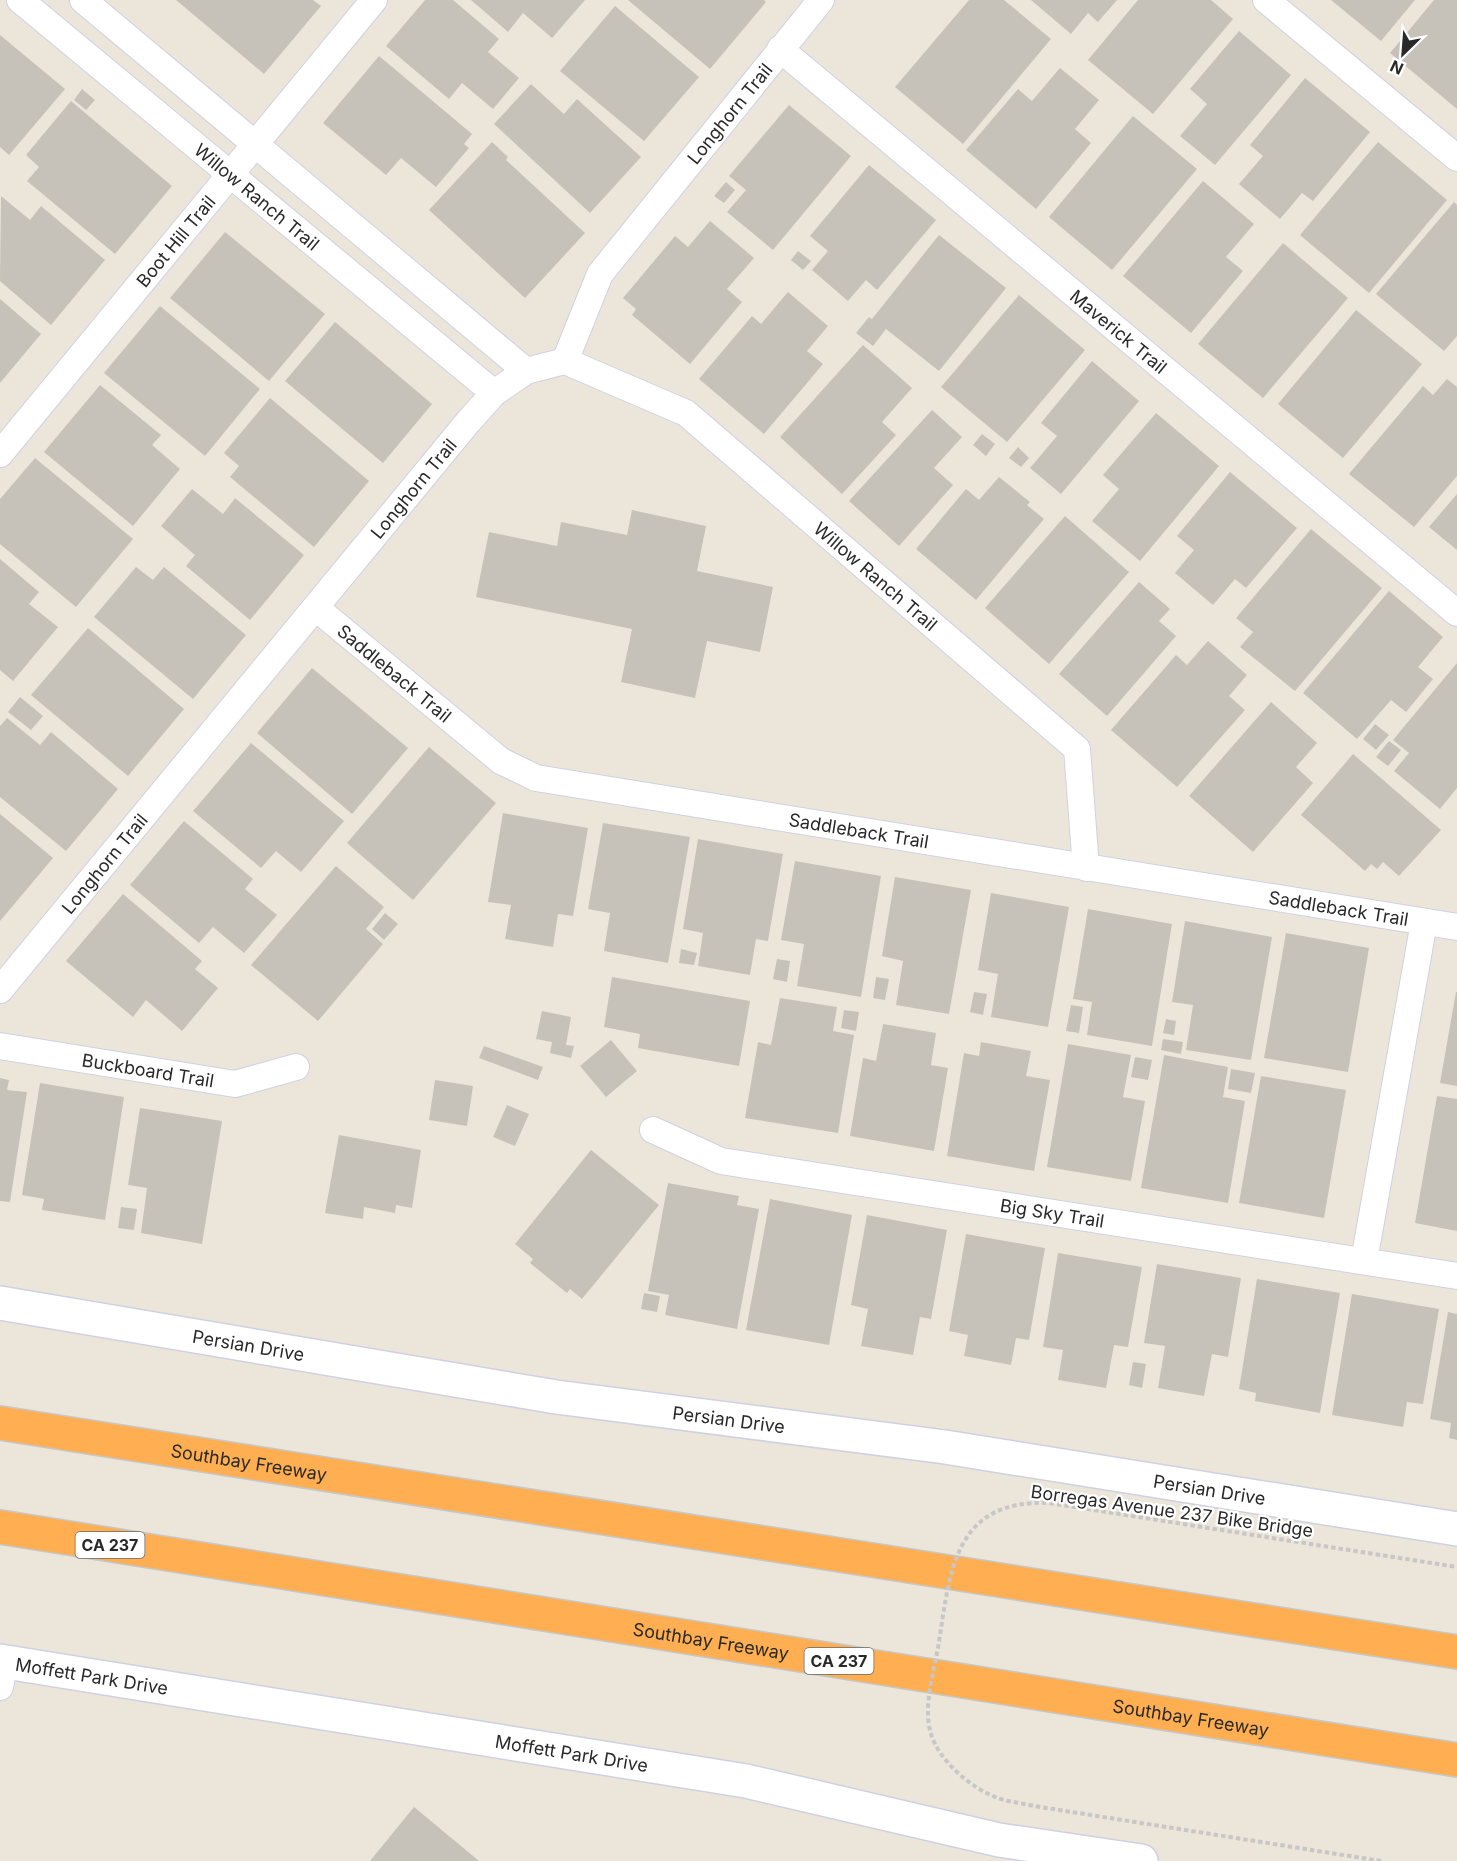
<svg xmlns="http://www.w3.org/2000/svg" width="1457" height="1861" font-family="Inter,sans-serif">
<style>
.building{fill:#c7c2b9}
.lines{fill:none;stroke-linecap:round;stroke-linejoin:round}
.service-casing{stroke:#cfd1e2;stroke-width:28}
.tertiary-casing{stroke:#cfd1e2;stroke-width:36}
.motorway-casing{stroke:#c7c7c7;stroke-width:36}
.service{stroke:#fff;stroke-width:26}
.tertiary{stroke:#fff;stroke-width:33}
.motorway{stroke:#ffaf51;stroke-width:33}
.path-bridge{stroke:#c7c7c7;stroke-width:4;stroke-dasharray:4.5 3;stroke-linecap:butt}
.labels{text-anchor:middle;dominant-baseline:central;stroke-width:4.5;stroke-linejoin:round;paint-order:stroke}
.shield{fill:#fff;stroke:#696969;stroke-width:1.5}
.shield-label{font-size:16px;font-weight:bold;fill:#292929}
.street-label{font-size:18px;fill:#292929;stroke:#fff}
</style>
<rect width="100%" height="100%" fill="#ece6da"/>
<!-- building -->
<g class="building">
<polygon points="176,0 313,0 321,6 264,74"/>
<polygon points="425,0 453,0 499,39 488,52 519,78 493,109 462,83 449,99 386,46"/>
<polygon points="471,0 585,0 552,38 523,13 508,32"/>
<polygon points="628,0 764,0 766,2 710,69"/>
<polygon points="969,0 1004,0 1051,39 963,144 895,87"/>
<polygon points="1031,0 1117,0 1098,22 1088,13 1071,34"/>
<polygon points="1138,0 1211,0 1233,19 1153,114 1088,60"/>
<polygon points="1331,0 1415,0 1381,41"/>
<polygon points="1434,0 1457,0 1457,109 1390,53"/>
<polygon points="615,6 699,77 644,141 560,71"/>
<polygon points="1239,31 1291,75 1215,165 1180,136 1207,104 1190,89"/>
<polygon points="0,35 65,89 9,155 0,147"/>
<polygon points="379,56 472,134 464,144 469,148 436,187 401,158 386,175 323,123"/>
<polygon points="1060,68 1099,100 1075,129 1091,143 1036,209 966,150 1018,89 1032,101"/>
<polygon points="1305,78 1370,132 1313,201 1302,193 1280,219 1239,184 1263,156 1250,145"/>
<polygon points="531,84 564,114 577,99 641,157 590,213 494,124"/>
<polygon points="82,89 95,100 86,110 74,100"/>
<polygon points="71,101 172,186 115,254 27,181 39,167 26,155"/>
<polygon points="789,105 851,156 773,250 727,212 746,190 729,176"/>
<polygon points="1133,116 1197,169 1112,270 1049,217"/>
<polygon points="492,142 508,157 506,160 585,233 525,298 429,210"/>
<polygon points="1378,142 1447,200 1369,293 1300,235"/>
<polygon points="869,165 936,220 877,290 866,280 848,301 812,270 828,251 810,236"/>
<polygon points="1203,181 1254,224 1226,257 1243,271 1191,333 1123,276"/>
<polygon points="726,182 735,190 724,203 714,196"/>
<polygon points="1,196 30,220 41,206 105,260 51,325 0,281"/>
<polygon points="1454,202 1457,205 1457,336 1444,351 1376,294"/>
<polygon points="710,221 754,258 727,289 742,302 690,364 632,315 636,309 623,298 675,236 688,247"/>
<polygon points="225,232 325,314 269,381 170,298"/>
<polygon points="939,235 1006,288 939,371 886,329 873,346 856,333 869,317 872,319"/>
<polygon points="1283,243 1348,298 1263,398 1198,344"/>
<polygon points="798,251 811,261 803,270 791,260"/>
<polygon points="788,292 828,326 807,351 823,364 764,434 699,379 752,316 761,324"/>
<polygon points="1019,295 1085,350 1007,442 941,387"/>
<polygon points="0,299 41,334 0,383"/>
<polygon points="160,306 260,389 205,456 104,373"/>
<polygon points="1356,310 1422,364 1343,458 1278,404"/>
<polygon points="335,322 432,404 383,463 285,381"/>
<polygon points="863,345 912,388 882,422 896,435 842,494 780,437"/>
<polygon points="1092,361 1139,401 1061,494 1030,468 1057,436 1041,423"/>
<polygon points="1447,379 1457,387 1457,476 1414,527 1349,474 1423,386 1433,395"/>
<polygon points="100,385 161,435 152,445 180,469 133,526 44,452"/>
<polygon points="270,398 369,481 314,547 230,477 239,466 224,453"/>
<polygon points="932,410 962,437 934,468 953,485 899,546 849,501"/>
<polygon points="1156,413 1219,466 1140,561 1092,521 1119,489 1103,475"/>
<polygon points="982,434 995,444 986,456 973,445"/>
<polygon points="1018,447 1029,458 1021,467 1009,458"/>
<polygon points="35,458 133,539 76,607 0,544 0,499"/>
<polygon points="1230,472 1297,528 1246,588 1235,579 1213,605 1175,573 1194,550 1177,536"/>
<polygon points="999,477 1030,502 1027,505 1044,519 976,600 916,549 966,489 979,500"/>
<polygon points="192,489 223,514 235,498 304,555 250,620 186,566 195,555 161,526"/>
<polygon points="1457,494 1457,550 1429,527"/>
<polygon points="632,510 706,526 697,571 773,587 760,652 707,641 695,698 621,682 632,629 476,597 489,532 557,546 561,522 627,535"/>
<polygon points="1065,516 1129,572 1049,664 985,608"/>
<polygon points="1311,529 1382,588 1295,691 1240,647 1253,632 1236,618"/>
<polygon points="0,559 39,592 29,604 58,627 13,681 0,670"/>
<polygon points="136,567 153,580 164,567 246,635 193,699 94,617"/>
<polygon points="1139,582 1170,609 1159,621 1176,636 1107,716 1059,674"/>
<polygon points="1389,591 1443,637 1418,667 1433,679 1406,712 1391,700 1357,739 1303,693"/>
<polygon points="88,628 184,709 128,776 31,695"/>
<polygon points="1208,641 1247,675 1229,696 1245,710 1177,787 1111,730 1176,655 1187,665"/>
<polygon points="1457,663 1457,788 1440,809 1394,771 1409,753 1393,740"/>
<polygon points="312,668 408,748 352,814 257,733"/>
<polygon points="20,697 43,716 31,730 8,712"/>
<polygon points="1271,702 1317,743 1296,767 1313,783 1253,852 1189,796"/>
<polygon points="7,718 40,745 51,732 118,789 66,851 0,797 0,726"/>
<polygon points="1375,724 1389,735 1376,750 1363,739"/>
<polygon points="1389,741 1401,750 1388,766 1376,757"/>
<polygon points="251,743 344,821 301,872 276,851 261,868 193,811"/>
<polygon points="429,747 496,803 413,900 347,843"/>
<polygon points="1353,754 1441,830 1399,876 1383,862 1377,869 1371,864 1365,871 1301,815"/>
<polygon points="503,813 588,828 573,916 558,914 553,947 505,939 511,905 488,902"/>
<polygon points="0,814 53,858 0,921"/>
<polygon points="184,821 253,879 245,889 277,915 244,953 213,927 199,943 130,885"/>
<polygon points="603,823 690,837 668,963 604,951 610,913 588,909"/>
<polygon points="698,839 783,854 768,941 756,939 750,975 698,966 703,933 683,929"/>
<polygon points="795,861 881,876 861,997 797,986 804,944 781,940"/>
<polygon points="336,866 384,907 366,929 383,944 318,1021 251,965"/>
<polygon points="895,877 971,890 949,1014 896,1005 903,961 882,956"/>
<polygon points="991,893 1069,907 1048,1027 991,1017 998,974 978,970"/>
<polygon points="123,894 202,961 195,969 218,988 182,1031 146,1000 133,1017 66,961"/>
<polygon points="1088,909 1172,924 1152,1046 1087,1035 1092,1002 1073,999"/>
<polygon points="385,913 398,924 384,940 372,929"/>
<polygon points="1185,921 1272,937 1251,1060 1186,1050 1193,1005 1172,1002"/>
<polygon points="1286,933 1369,948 1348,1072 1264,1058"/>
<polygon points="681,949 697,953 694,965 679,963"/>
<polygon points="777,959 790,961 787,982 773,979"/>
<polygon points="612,977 750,1001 739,1066 638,1048 640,1034 604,1027"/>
<polygon points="876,977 889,979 885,1000 873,998"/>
<polygon points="974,992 987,994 983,1015 970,1012"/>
<polygon points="1456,992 1457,992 1457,1086 1440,1083"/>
<polygon points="780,998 837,1007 833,1031 854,1035 838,1133 745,1118 758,1042 771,1045"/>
<polygon points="1071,1005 1083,1007 1079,1033 1066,1031"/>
<polygon points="844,1010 859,1012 856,1031 841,1028"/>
<polygon points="542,1011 571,1017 566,1045 574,1046 571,1058 550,1053 552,1042 536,1039"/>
<polygon points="1166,1019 1176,1021 1174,1035 1163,1033"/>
<polygon points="883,1024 936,1033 931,1065 948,1068 934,1151 850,1136 863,1058 876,1061"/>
<polygon points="1163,1039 1183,1042 1181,1054 1161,1050"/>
<polygon points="611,1040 637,1071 606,1097 580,1066"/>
<polygon points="981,1042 1031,1051 1026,1076 1050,1080 1034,1171 947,1156 964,1053 979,1056"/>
<polygon points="1068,1044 1131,1055 1123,1097 1145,1101 1131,1181 1047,1167"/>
<polygon points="484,1046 543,1067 538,1080 479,1058"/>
<polygon points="1164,1055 1228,1067 1223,1097 1245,1101 1228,1203 1141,1188"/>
<polygon points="1135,1057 1152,1060 1148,1080 1131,1077"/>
<polygon points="1231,1069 1255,1073 1251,1093 1228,1089"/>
<polygon points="1261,1076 1346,1090 1324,1218 1239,1203"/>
<polygon points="0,1078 9,1080 7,1090 27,1092 10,1202 0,1201"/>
<polygon points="435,1080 473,1086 467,1126 429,1120"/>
<polygon points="40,1083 124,1097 105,1220 42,1210 44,1199 22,1195"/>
<polygon points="1437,1096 1457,1099 1457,1231 1415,1223"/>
<polygon points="507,1105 529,1114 515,1146 493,1137"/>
<polygon points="140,1108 222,1121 202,1244 141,1233 147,1188 128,1185"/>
<polygon points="339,1135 421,1150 412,1208 396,1205 395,1213 364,1207 363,1219 325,1213"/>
<polygon points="591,1150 659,1205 582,1299 570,1289 567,1293 530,1263 533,1259 515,1244"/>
<polygon points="668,1183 739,1196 737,1205 759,1209 737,1329 665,1315 669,1295 648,1291"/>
<polygon points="770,1199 852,1215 829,1345 746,1330"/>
<polygon points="121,1207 137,1209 134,1230 118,1228"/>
<polygon points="867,1215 947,1230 931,1319 920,1317 913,1355 861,1346 868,1309 851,1305"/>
<polygon points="966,1234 1045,1248 1029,1340 1016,1338 1011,1365 964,1356 968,1335 949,1331"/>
<polygon points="1058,1253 1142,1267 1128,1347 1114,1345 1106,1388 1058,1380 1063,1350 1043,1347"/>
<polygon points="1157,1264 1241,1278 1228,1357 1212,1354 1204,1396 1158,1388 1165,1346 1144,1343"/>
<polygon points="1257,1279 1340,1293 1320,1413 1255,1401 1256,1393 1239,1389"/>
<polygon points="644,1293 660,1296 657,1312 641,1309"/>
<polygon points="1352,1294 1439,1309 1423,1404 1407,1402 1403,1427 1332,1415"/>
<polygon points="1448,1312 1457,1314 1457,1440 1449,1438 1451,1423 1430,1419"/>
<polygon points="1133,1362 1146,1364 1142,1388 1129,1385"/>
<polygon points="414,1807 479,1861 370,1861"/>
</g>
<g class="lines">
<!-- service casing -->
<g class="service-casing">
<g id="service">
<path id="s1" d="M20,0l474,393"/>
<polyline points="83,0 526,371"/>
<polyline points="1266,0 1457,158"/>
<path id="s2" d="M780,49l677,564"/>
<path id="s3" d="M565,361l121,52 391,336 9,119"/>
<path id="s4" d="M0,454l374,-454"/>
<path id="s5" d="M316,608l185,153 35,17 921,149"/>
<path id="s6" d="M0,990l468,-568 26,-29 32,-22 39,-10 35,-87 221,-274"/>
<path id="s7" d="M0,1046l235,38 61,-17"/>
<path id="s8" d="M653,1130l68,31 736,115"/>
<polyline points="1364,1261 1424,922"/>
<polyline points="0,1687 5,1662"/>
</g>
</g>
<!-- tertiary casing -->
<g class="tertiary-casing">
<g id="tertiary">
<path id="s9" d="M0,1303l556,94 389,50 512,82"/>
<path id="s10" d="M0,1661l746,120 253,59 142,21"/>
</g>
</g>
<!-- motorway casing -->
<g class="motorway-casing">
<g id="motorway">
<path id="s11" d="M0,1423l1457,229"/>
<path id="s12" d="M0,1527l1457,233"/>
</g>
</g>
<!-- service -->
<use href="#service" class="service"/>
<!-- tertiary -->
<use href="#tertiary" class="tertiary"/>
<!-- motorway -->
<use href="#motorway" class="motorway"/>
<!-- path-bridge -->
<path class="path-bridge" d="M1381,1861l-347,-55c-12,-3 -25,-4 -36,-8 -26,-9 -59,-37 -67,-64 -8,-26 2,-60 7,-86 12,-74 14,-149 111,-145l408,64"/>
</g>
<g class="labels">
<!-- shield labels -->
<g class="shield">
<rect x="75.5" y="1532" width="69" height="26" rx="4.5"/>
<rect x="804.5" y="1648" width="69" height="26" rx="4.5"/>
</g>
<g class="shield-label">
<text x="110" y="1545">CA 237</text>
<text x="839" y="1661">CA 237</text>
</g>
<!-- street labels -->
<g class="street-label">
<text stroke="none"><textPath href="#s6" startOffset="1154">Longhorn Trail</textPath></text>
<text stroke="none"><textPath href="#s1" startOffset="308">Willow Ranch Trail</textPath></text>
<text stroke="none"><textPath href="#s4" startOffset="276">Boot Hill Trail</textPath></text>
<text stroke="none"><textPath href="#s2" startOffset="441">Maverick Trail</textPath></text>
<text stroke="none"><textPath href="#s6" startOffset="650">Longhorn Trail</textPath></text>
<text stroke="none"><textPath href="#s3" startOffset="382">Willow Ranch Trail</textPath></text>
<text stroke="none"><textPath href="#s5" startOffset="102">Saddleback Trail</textPath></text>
<text stroke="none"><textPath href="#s5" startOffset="606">Saddleback Trail</textPath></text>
<text stroke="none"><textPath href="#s6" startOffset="164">Longhorn Trail</textPath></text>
<text stroke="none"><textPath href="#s5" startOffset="1092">Saddleback Trail</textPath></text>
<text stroke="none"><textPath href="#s7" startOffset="150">Buckboard Trail</textPath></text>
<text stroke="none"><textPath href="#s8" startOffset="410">Big Sky Trail</textPath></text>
<text stroke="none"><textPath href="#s9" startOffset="252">Persian Drive</textPath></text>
<text stroke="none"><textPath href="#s9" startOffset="738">Persian Drive</textPath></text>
<text stroke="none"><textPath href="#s11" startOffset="252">Southbay Freeway</textPath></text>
<text stroke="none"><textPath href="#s9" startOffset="1224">Persian Drive</textPath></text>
<text transform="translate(1172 1511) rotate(8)">Borregas Avenue 237 Bike Bridge</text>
<text stroke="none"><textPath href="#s12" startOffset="720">Southbay Freeway</textPath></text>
<text stroke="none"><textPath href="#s10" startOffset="93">Moffett Park Drive</textPath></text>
<text stroke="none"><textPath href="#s12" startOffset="1206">Southbay Freeway</textPath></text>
<text stroke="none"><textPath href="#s10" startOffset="579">Moffett Park Drive</textPath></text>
</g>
</g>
<!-- north arrow -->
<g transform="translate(1403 54) rotate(205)" stroke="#ffffff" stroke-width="4.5" paint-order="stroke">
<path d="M0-4.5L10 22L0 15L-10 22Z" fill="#292929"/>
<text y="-9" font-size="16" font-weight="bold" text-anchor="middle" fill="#292929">N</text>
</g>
</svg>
